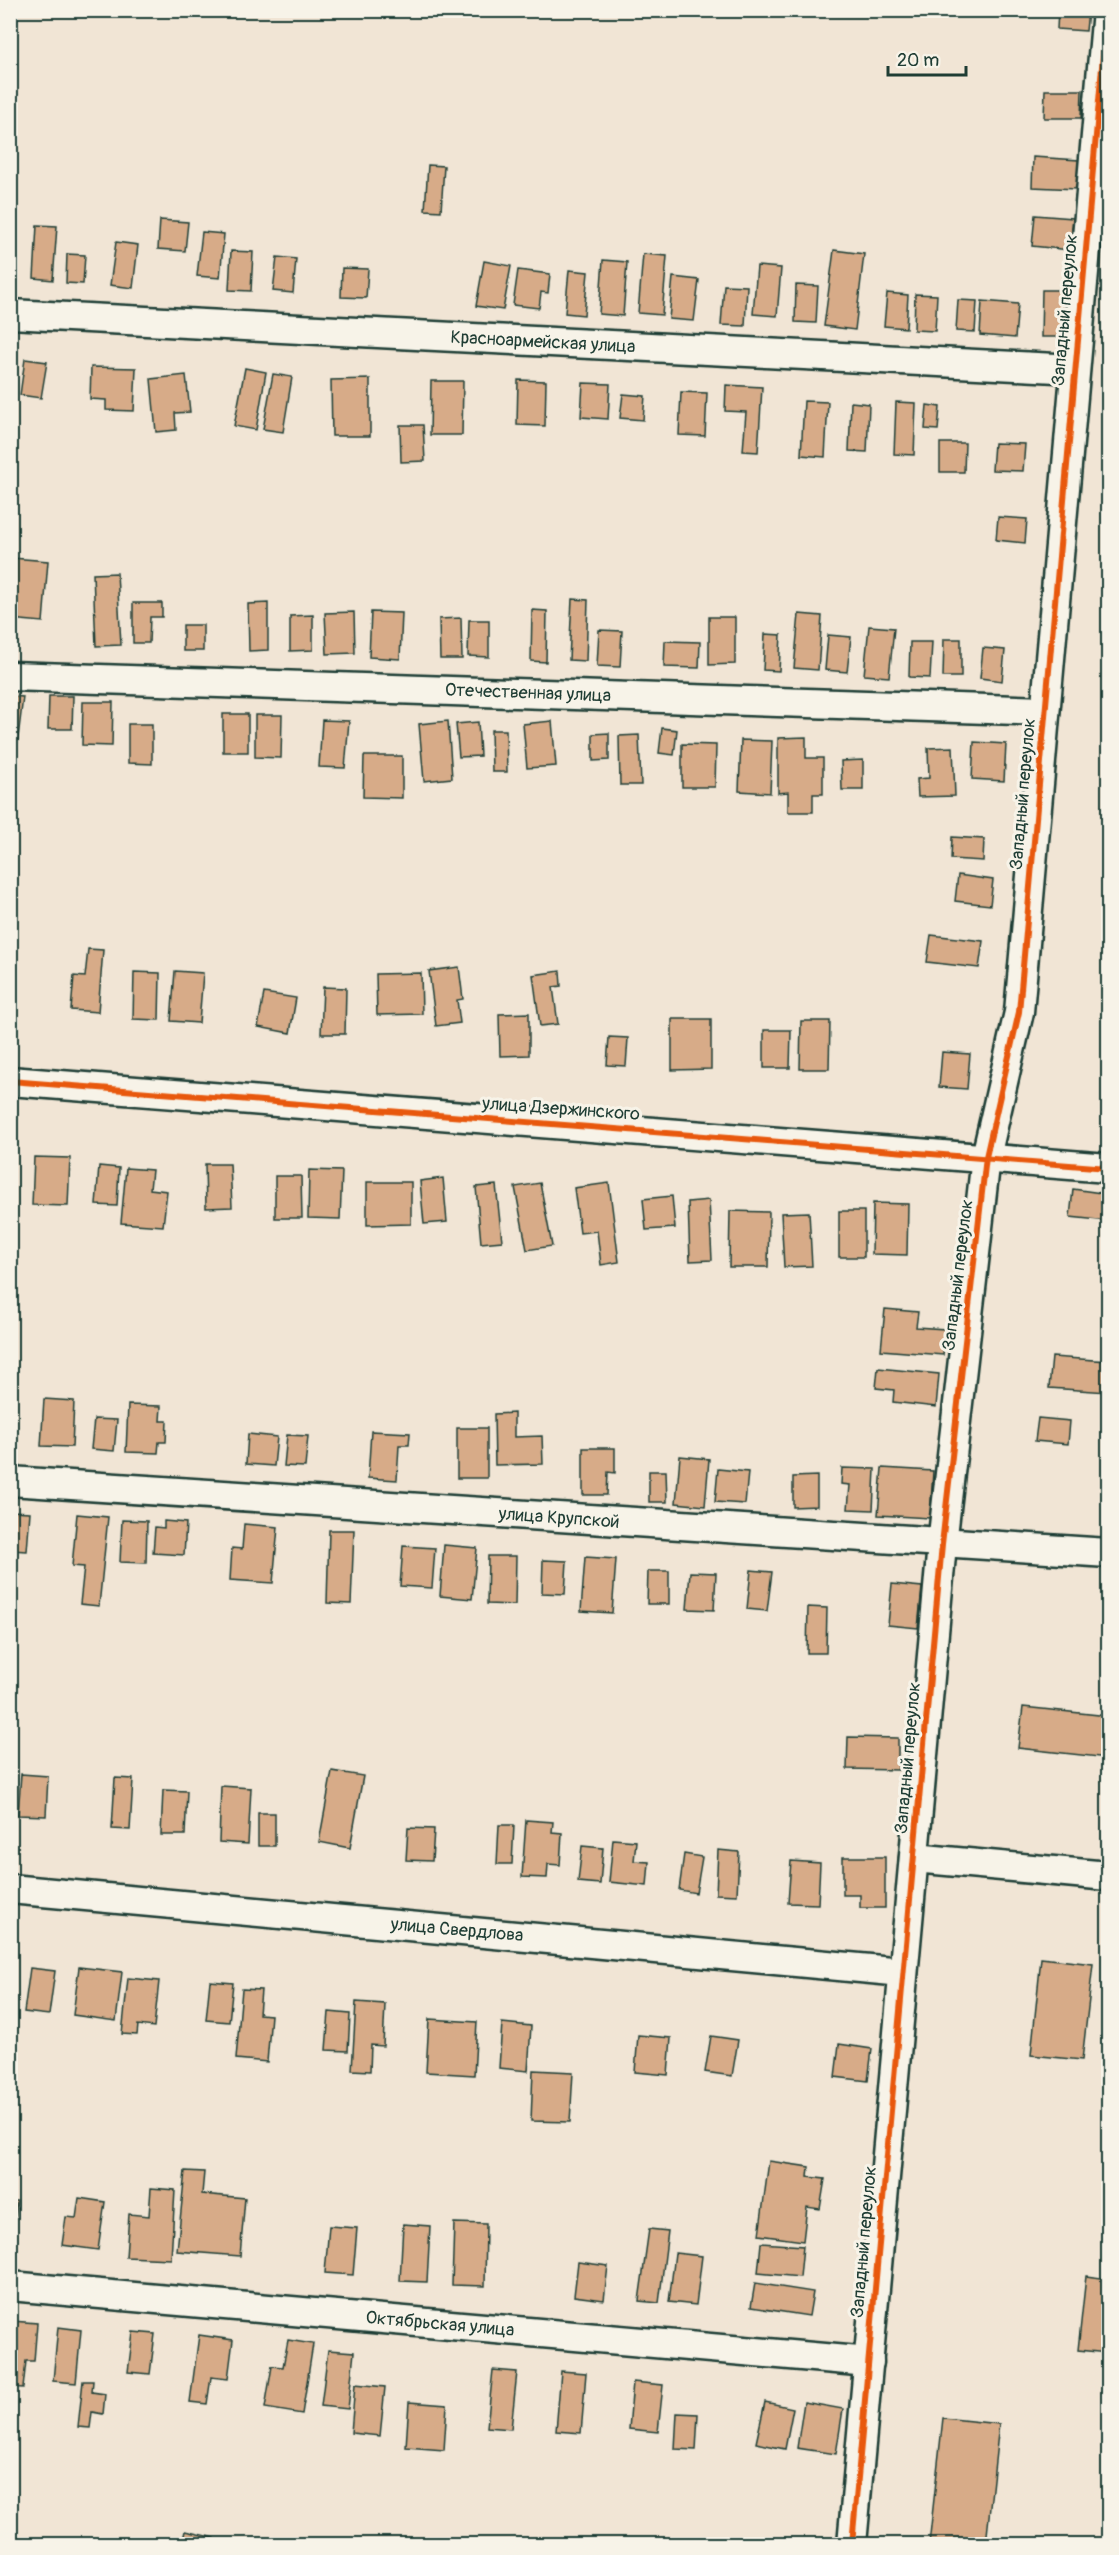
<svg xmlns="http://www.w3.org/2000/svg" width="1119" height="2555" font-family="Pangolin,sans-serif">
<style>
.building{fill:#d7ab88;stroke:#1f3d34;stroke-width:1.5}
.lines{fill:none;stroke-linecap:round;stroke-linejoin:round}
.minor-casing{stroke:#1f3d34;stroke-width:33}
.minor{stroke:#f7f3e8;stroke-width:28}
.cycleway-casing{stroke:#f7f3e8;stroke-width:10}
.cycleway{stroke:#e8590c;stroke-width:6}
.labels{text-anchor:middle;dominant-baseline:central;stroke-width:6;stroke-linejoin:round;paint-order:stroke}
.street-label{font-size:18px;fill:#1f3d34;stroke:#f7f3e8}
</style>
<rect width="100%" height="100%" fill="#f1e5d5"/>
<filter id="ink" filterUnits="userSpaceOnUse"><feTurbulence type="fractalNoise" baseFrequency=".0167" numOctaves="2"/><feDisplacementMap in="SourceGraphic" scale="12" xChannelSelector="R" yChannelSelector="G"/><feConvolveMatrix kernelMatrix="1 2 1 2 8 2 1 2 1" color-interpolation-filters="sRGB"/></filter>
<g filter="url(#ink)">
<!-- building -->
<g class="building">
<polygon points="1058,10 1088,10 1086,31 1057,29"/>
<polygon points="10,70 15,71 13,90 10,90"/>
<polygon points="1045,90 1082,90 1081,118 1044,118"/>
<polygon points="1033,157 1079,160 1077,189 1032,187"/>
<polygon points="428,165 444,166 441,211 425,210"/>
<polygon points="1035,215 1073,218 1070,250 1032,246"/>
<polygon points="160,220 188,222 185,251 158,249"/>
<polygon points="37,225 57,226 53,280 34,278"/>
<polygon points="202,232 224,234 220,278 197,276"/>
<polygon points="116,242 138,245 133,288 110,285"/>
<polygon points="834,250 864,254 855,330 824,326"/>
<polygon points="231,251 253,252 251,291 229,290"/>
<polygon points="67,254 85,255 83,284 66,283"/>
<polygon points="643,254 667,256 662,315 638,313"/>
<polygon points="277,257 296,259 293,293 273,291"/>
<polygon points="603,260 627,262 623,316 599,314"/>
<polygon points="484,261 511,266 503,310 476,306"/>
<polygon points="757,266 781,268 777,316 753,314"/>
<polygon points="342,268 368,269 366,298 341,297"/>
<polygon points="518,270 550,274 548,293 541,292 539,308 513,305"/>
<polygon points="569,270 588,272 584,315 565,313"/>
<polygon points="673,277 699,280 694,321 669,319"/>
<polygon points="724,285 747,286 745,326 721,325"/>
<polygon points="796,285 818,286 816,323 795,322"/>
<polygon points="1042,290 1064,290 1063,337 1041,337"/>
<polygon points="887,293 908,295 906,328 884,326"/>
<polygon points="915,294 937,295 935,331 914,330"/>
<polygon points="958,300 977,301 975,332 956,331"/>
<polygon points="982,301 1018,304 1015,338 980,335"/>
<polygon points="25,359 47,362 41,398 20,395"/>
<polygon points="91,367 136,368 134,411 106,410 106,400 90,399"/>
<polygon points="245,368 266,372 256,430 234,426"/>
<polygon points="273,374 292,377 283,432 263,429"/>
<polygon points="186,375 190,412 175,413 176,430 156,432 151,379"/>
<polygon points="370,379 370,436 332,436 331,380"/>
<polygon points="518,380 546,381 545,426 517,425"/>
<polygon points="431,381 463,381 462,435 430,435"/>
<polygon points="583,383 610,384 608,419 581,417"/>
<polygon points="726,385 762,387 758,452 743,451 746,412 725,411"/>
<polygon points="681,392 707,393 705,436 679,435"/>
<polygon points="623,394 645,396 643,420 620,418"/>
<polygon points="804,401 828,402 825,457 801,455"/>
<polygon points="851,402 869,404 867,452 849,451"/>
<polygon points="896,402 916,403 914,455 894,454"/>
<polygon points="927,405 940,407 938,430 925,429"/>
<polygon points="400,425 423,425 425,461 401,462"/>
<polygon points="940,443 965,443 964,472 940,472"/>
<polygon points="994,443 1025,444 1023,471 992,470"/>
<polygon points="998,517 1027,519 1025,543 996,540"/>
<polygon points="12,558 48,561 43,622 10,619"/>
<polygon points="117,573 121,645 96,646 93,574"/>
<polygon points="572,599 588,600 586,661 569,660"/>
<polygon points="133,603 162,603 162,617 150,617 149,643 133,643"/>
<polygon points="268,603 268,650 249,651 248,604"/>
<polygon points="532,610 547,611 546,662 531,661"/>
<polygon points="354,612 355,653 327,654 325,613"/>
<polygon points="371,612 402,613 400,659 369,657"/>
<polygon points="799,614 822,616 818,670 794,668"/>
<polygon points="313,615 313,650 290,651 290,616"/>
<polygon points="709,617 735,617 735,664 709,665"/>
<polygon points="461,618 462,659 440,659 439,619"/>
<polygon points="469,620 489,620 489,657 468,656"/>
<rect x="183" y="625" width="20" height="26"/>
<polygon points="869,626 894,628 889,677 864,675"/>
<polygon points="599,630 622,631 620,667 597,666"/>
<polygon points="765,634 781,635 779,671 763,670"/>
<polygon points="828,635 851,637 847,672 825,670"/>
<polygon points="944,639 961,639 961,677 943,677"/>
<polygon points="665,641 700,642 699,668 664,667"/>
<polygon points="910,642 932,642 930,678 909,677"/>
<polygon points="983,648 1005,650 1002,681 980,678"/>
<polygon points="10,696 23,697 17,746 10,746"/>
<polygon points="49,696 73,696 72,729 48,729"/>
<polygon points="83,702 113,702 112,746 82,745"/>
<rect x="223" y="714" width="25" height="38"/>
<polygon points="255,715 282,715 281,758 255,757"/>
<polygon points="322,720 349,721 345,768 319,767"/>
<polygon points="448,721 452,778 424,781 419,724"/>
<polygon points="552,721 556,766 527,768 523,724"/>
<polygon points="478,722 480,756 459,757 456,724"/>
<polygon points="128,724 152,724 152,764 128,763"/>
<polygon points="662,728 677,730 674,755 659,753"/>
<polygon points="491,730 506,730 507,772 492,772"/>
<polygon points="609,733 609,760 593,761 593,734"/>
<polygon points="639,735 641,785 620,785 619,736"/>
<polygon points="806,737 806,758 823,758 823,794 813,794 813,812 788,812 788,792 778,793 778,738"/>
<polygon points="741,740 772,741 770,793 739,791"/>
<polygon points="974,742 1006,744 1004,781 972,779"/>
<polygon points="682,744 716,745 715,787 682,787"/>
<polygon points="953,747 955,796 918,797 917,779 929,778 928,748"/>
<polygon points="364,756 402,756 402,798 363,797"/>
<polygon points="863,760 863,790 842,790 841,761"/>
<polygon points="952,837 984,839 983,861 951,859"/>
<polygon points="958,875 993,880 990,905 955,901"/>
<polygon points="931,935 983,941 979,968 927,962"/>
<polygon points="88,949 103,950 98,1012 71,1010 74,976 85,977"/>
<polygon points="459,967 463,999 457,1000 460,1023 436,1026 429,971"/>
<polygon points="175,971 203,973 199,1023 171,1021"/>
<polygon points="560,971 561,986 553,987 558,1024 540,1026 533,975"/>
<polygon points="134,972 160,973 159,1020 133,1019"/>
<polygon points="421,973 422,1014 377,1015 376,974"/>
<polygon points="323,987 346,988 345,1034 321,1034"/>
<polygon points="264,993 296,998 290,1033 258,1027"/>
<polygon points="529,1013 529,1055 500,1056 499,1014"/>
<polygon points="672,1019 711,1019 711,1069 672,1070"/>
<polygon points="801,1021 830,1021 829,1069 800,1069"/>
<polygon points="764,1030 791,1030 790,1068 764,1068"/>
<polygon points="609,1037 628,1038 626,1066 607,1065"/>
<polygon points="942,1052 970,1054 967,1089 939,1087"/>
<polygon points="34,1157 70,1158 68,1206 32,1205"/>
<polygon points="205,1164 230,1164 232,1207 206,1208"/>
<polygon points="99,1166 119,1168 117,1206 96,1205"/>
<polygon points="126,1168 152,1170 150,1189 167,1191 163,1226 121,1223"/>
<polygon points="309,1170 342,1171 340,1219 308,1218"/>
<polygon points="275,1176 301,1176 302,1218 275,1218"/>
<polygon points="443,1178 447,1222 424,1224 420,1181"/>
<polygon points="367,1182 411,1182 411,1224 367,1225"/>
<polygon points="540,1183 552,1246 527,1250 515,1187"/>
<polygon points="609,1183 619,1262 601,1265 597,1231 580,1233 574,1188"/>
<polygon points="496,1185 502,1241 481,1243 476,1187"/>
<polygon points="1073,1189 1108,1194 1108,1221 1070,1217"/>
<polygon points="672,1196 675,1228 646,1230 643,1199"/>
<polygon points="709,1200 712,1260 690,1261 688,1202"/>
<polygon points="873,1203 908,1204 907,1255 872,1254"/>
<polygon points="730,1211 769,1212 768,1267 729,1267"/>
<rect x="839" y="1211" width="25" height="46"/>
<polygon points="809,1212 812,1266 784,1267 781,1213"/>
<polygon points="885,1309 918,1312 916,1327 945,1329 943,1355 881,1350"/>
<polygon points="1052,1357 1108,1361 1108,1392 1049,1388"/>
<polygon points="878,1368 939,1374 936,1407 893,1402 894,1390 876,1388"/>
<polygon points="44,1399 74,1401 72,1447 41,1446"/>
<polygon points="128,1405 161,1406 160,1421 167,1421 166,1442 159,1442 158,1453 126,1452"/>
<polygon points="514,1413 514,1437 542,1436 543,1464 495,1465 494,1414"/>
<polygon points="1038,1418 1070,1421 1068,1444 1035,1441"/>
<polygon points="94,1419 117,1420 114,1451 91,1449"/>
<rect x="457" y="1428" width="30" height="50"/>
<polygon points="371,1431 410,1433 409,1445 399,1445 397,1480 368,1478"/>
<polygon points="248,1434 277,1437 274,1466 246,1464"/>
<polygon points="287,1435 308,1436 305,1467 284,1466"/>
<polygon points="583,1448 615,1448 615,1473 608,1472 607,1495 583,1495"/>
<polygon points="680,1456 709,1459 705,1506 676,1503"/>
<polygon points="842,1468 875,1469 873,1510 848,1509 850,1485 841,1484"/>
<polygon points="882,1468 933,1471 930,1518 878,1515"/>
<polygon points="718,1469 748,1472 745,1504 715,1502"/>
<polygon points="649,1471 666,1471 667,1502 649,1502"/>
<polygon points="817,1476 817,1506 793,1507 793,1477"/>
<polygon points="10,1511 30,1512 27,1551 10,1550"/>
<polygon points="77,1514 108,1517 99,1606 80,1604 84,1567 72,1566"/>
<polygon points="122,1520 147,1521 146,1563 120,1562"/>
<polygon points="164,1521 186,1523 184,1555 153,1553 155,1527 164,1528"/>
<polygon points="244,1524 278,1527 273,1583 230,1580 232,1548 242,1549"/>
<polygon points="329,1530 354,1530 351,1604 327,1603"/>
<polygon points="444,1545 477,1548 472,1599 440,1596"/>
<polygon points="403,1546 435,1548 432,1588 400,1586"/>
<polygon points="488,1556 516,1556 515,1605 487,1604"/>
<polygon points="585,1557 616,1559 612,1613 581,1611"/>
<polygon points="543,1560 567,1561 565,1594 542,1593"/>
<polygon points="751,1570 772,1572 767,1611 747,1609"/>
<polygon points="648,1571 669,1571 669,1604 647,1604"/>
<polygon points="690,1572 716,1573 714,1610 687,1609"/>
<polygon points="892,1584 922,1587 918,1628 888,1625"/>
<polygon points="808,1607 827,1608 826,1653 807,1653"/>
<polygon points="1023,1707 1108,1716 1108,1758 1018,1748"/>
<polygon points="848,1737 898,1738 898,1770 847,1769"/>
<polygon points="332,1771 363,1776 350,1848 319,1842"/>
<polygon points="21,1774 48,1776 46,1816 18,1815"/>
<polygon points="115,1778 133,1779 130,1830 112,1829"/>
<polygon points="221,1786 251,1788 248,1844 219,1842"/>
<polygon points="163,1790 187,1791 185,1835 161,1835"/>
<rect x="258" y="1813" width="17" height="33"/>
<polygon points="526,1820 553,1822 552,1832 562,1833 560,1865 548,1864 547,1878 522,1877"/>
<polygon points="499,1825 514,1825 512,1864 497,1864"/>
<polygon points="408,1828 434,1829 432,1861 406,1860"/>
<polygon points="613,1839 636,1841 634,1861 649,1862 647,1886 609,1882"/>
<polygon points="582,1846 603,1848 600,1884 578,1882"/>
<polygon points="718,1850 739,1852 737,1895 716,1894"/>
<polygon points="684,1854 702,1857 696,1893 679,1890"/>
<polygon points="843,1857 885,1857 885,1908 860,1908 860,1895 843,1895"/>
<polygon points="791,1861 820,1863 818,1904 788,1903"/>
<polygon points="1041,1958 1093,1964 1082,2060 1031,2055"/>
<polygon points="79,1967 122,1972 116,2021 73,2015"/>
<polygon points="30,1968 55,1971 49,2015 24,2012"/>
<polygon points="128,1978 159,1981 154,2027 138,2025 137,2035 122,2034"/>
<polygon points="210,1981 233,1983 229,2022 206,2020"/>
<polygon points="242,1989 261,1990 259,2014 271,2015 267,2062 236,2059"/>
<polygon points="356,2002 385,2004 383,2046 371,2045 370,2071 352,2070"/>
<polygon points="329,2012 350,2014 348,2051 326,2050"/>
<polygon points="429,2019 477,2022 474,2075 426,2072"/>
<polygon points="502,2023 531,2026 528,2071 499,2068"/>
<polygon points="638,2035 671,2038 668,2075 635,2072"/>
<polygon points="711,2036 738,2040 732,2076 705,2072"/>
<polygon points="839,2044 872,2049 868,2081 835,2077"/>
<polygon points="533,2070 573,2072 570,2122 531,2121"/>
<polygon points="769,2161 809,2167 808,2177 825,2179 820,2209 807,2207 803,2241 759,2235"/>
<polygon points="185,2171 204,2172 202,2194 245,2198 240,2256 177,2251"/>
<polygon points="151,2188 175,2190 171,2259 126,2257 129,2214 149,2216"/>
<polygon points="79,2198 105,2202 98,2250 62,2245 66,2217 76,2218"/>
<polygon points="10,2201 17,2201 14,2235 10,2235"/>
<polygon points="454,2223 486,2224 485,2286 452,2285"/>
<polygon points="403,2224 430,2226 427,2282 400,2281"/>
<polygon points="329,2226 357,2228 353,2275 325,2273"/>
<polygon points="649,2229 668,2231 659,2303 639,2301"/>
<polygon points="761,2243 803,2246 800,2277 758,2273"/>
<polygon points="675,2253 702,2256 696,2305 669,2302"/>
<polygon points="578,2262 608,2266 604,2300 574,2296"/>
<polygon points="1086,2276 1108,2279 1108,2353 1078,2350"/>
<polygon points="755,2283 813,2292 809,2316 751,2307"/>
<polygon points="12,2321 37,2323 34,2361 26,2361 23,2388 10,2387"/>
<polygon points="58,2327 81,2330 76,2383 53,2381"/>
<polygon points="133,2332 155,2334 150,2374 128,2372"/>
<polygon points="199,2335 233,2340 228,2379 211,2377 207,2404 190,2402"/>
<polygon points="288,2340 313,2344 302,2414 265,2408 272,2366 283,2367"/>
<polygon points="328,2350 354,2352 348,2409 321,2406"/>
<polygon points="493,2370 517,2372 511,2429 487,2427"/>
<polygon points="561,2371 586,2373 581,2433 556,2431"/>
<polygon points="83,2381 93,2381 92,2392 105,2394 103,2414 92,2412 90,2428 78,2427"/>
<polygon points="633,2382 663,2385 658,2432 629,2429"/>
<polygon points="355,2384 385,2387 380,2436 351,2433"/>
<polygon points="409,2402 447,2405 444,2450 406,2447"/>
<polygon points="765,2402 793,2408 785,2449 756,2443"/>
<polygon points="804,2402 843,2409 836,2454 797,2448"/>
<polygon points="677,2413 698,2414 696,2450 675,2449"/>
<polygon points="943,2418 999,2424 986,2544 929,2544"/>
<polygon points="185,2531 215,2538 214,2544 182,2544"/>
</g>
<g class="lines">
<!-- minor casing -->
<g class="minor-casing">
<g id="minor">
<polyline points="10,314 1075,369"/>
<polyline points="10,676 1045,711"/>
<polyline points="10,1081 1108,1168"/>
<polyline points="10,1481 1108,1553"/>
<polyline points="914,1858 1108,1876"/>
<polyline points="10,1889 903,1972"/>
<polyline points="10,2286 869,2362"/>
<polyline points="852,2544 942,1544 986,1157 1019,1012 1107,10"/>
</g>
</g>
<!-- minor -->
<use href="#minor" class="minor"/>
<!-- cycleway casing -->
<g class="cycleway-casing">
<g id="cycleway">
<polyline points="10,1081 1108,1168"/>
<polyline points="852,2544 942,1544 986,1157 1019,1012 1107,10"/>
</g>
</g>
<!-- cycleway -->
<use href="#cycleway" class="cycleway"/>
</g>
</g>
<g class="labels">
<!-- street labels -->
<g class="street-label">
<text transform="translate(1065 310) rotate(-85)">Западный переулок</text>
<text transform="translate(543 342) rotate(3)">Красноармейская улица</text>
<text transform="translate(528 693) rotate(2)">Отечественная улица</text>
<text transform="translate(1023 794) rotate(-85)">Западный переулок</text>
<text transform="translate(561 1109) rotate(4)">улица Дзержинского</text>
<text transform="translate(958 1275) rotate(-83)">Западный переулок</text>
<text transform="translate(559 1518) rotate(4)">улица Крупской</text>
<text transform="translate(908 1758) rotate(-85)">Западный переулок</text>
<text transform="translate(457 1930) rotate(5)">улица Свердлова</text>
<text transform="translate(864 2242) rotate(-85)">Западный переулок</text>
<text transform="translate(440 2324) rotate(5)">Октябрьская улица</text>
</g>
</g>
<!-- margin -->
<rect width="1119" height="2555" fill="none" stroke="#f7f3e8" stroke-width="36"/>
<rect x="18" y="18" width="1083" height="2519" fill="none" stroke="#1f3d34" stroke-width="2" filter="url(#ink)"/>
<!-- scale -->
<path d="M888 66v9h78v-9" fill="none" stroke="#1f3d34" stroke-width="3"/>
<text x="897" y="66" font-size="18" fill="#1f3d34" stroke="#f7f3e8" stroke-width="4.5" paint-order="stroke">20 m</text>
</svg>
